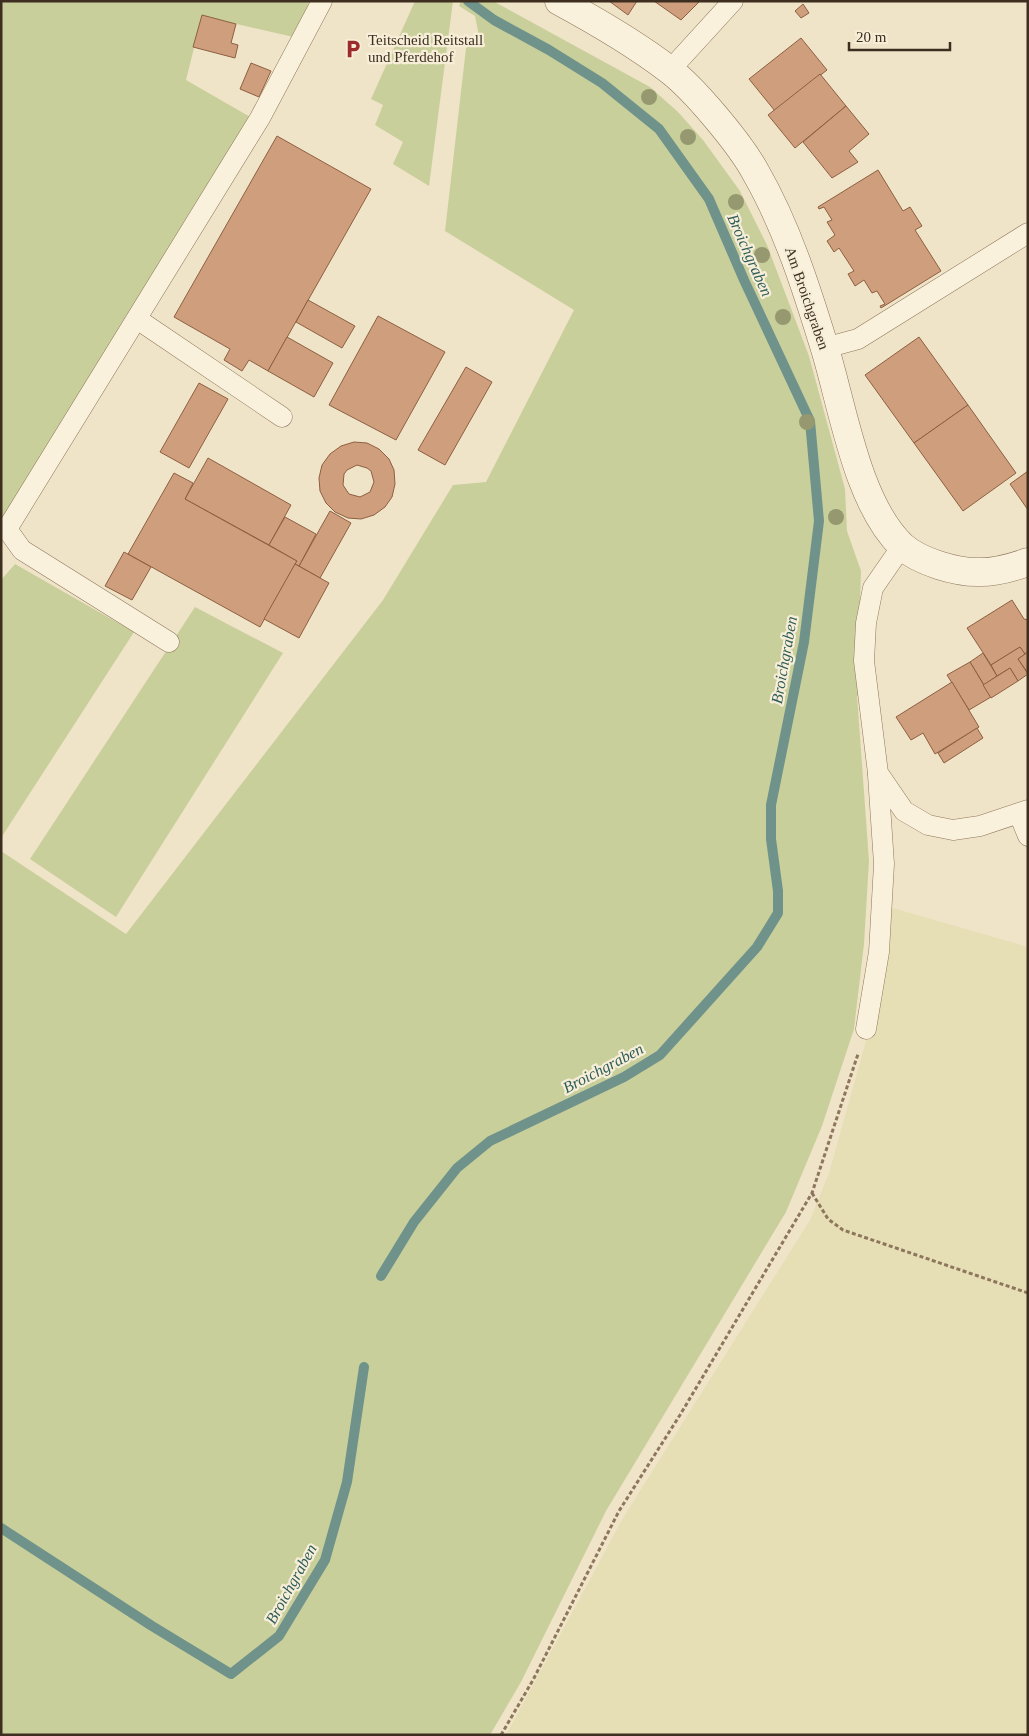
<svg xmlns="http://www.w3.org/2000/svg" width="1029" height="1736" font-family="Georgia,serif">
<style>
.farmland{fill:#e6deb5}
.green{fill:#c9cf9b}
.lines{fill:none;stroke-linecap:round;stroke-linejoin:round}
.stream{stroke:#6f938a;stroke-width:10}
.building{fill:#cf9f7d;stroke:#8d5f41;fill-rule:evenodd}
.service-casing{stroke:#8d765c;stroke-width:21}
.minor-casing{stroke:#8d765c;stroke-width:29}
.path{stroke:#8d765c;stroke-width:3;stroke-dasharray:4 2.5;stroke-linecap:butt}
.service{stroke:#faf1dc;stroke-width:20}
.minor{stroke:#faf1dc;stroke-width:28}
.tree{fill:#96986f}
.labels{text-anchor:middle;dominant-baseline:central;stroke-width:4.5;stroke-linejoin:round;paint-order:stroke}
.poi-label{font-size:15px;fill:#3d2e20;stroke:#f7eed8;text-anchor:start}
.street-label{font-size:15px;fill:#3d2e20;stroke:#f7eed8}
.water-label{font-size:16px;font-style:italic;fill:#2f5d5a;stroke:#f7eed8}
</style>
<rect width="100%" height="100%" fill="#f0e4c8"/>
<!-- farmland -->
<polygon class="farmland" points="889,907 1028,947 1028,1735 506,1735 623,1518 810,1220 829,1173 869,1030"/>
<!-- green -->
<g class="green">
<polygon points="1,1 309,1 298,38 202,16 186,80 252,118 1,521"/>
<polygon points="415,1 453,1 429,186 393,164 403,142 375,125 383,105 371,99"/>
<polygon points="461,1 493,1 650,87 678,112 703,140 740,191 767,245 809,356 845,489 847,531 861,571 859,635 864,707 857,695 869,861 864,944 854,1029 822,1126 786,1212 606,1511 521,1682 490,1735 1,1735 1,851 126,934 383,600 453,485 486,482 574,310 445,231 466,48 479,36 475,16 459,6"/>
<polygon points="15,564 134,632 1,838 1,580"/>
<polygon points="195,607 283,653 116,917 30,859"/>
</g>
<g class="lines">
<!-- stream -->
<g class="stream">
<polyline points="381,1276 414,1222 457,1168 490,1141 624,1077 660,1055 757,947 778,913 778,891 771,839 771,805 804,642 819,521 810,421 744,280 709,199 659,129 602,83 549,50 494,20 468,1"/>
<polyline points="1,1528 152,1626 231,1674 279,1636 325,1560 347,1482 364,1367"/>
</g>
</g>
<!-- building -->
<g class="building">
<polygon points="609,1 637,1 628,15"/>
<polygon points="654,1 700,1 681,20"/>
<polygon points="803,4 809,13 801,18 795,11"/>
<polygon points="202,15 236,24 231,43 238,45 235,58 193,47"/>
<polygon points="801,38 827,70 775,111 749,79"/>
<polygon points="251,63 271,71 259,97 240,89"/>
<polygon points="820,74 846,106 795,148 768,115"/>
<polygon points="846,106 869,134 849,151 858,162 832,178 803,142"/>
<polygon points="277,136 371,189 268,371 249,360 242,371 224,360 230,349 174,317"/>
<polygon points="878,170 903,211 910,207 922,226 915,230 941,271 881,308 880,306 885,304 877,291 872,293 864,280 855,286 848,274 854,271 839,248 834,252 827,241 835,235 827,222 832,220 824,207 819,209 818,207"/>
<polygon points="308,300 355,326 342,348 296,322"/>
<polygon points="378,316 445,352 396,440 329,405"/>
<polygon points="287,337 333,363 314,397 268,371"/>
<polygon points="919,337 968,405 914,443 865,375"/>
<polygon points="466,367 492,382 445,465 418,450"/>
<polygon points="199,383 228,399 189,468 160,452"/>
<polygon points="968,405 1016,473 963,511 914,443"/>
<path d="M354,442l13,1 12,6 10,10 5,11 1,14 -3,13 -7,10 -11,8 -13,4 -13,-1 -13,-6 -9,-9 -6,-12 -1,-13 3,-13 8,-11 11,-8zM357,465l10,3 4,3 3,11 -4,10 -10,5 -11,-3 -6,-9 1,-11 3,-4z"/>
<polygon points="208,458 291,505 269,545 185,499"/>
<polygon points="1028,471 1028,510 1010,484"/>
<polygon points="174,473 193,483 185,499 297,561 260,627 128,554"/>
<polygon points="330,511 351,523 320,578 299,566"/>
<polygon points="285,517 316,534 299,566 295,564 297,561 269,545"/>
<polygon points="124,552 151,567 132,600 105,586"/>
<polygon points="295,564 329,583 299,638 264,619"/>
<polygon points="1012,600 1024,619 1028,620 1028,652 1025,654 1020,647 991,665 967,628"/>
<polygon points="1020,647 1025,654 1018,659 1028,674 1018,681 1010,668 997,676 991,665"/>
<polygon points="1028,652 1028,673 1018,659"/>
<polygon points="983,653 997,676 984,685 970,662"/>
<polygon points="970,662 991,697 969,710 947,675"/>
<polygon points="1010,668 1018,681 991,698 983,685"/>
<polygon points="952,682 979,727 935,754 923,733 911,740 896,717"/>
<polygon points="977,728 983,738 944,763 938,753"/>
</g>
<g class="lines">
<!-- service casing -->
<g class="service-casing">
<g id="service">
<polyline points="670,70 733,1"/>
<polyline points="137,319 282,417"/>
<polyline points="825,348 858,339 1028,233"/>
<polyline points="902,546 873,588 866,623 864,661 878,773 904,811 928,825 953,830 980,826 1028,810"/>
<polyline points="169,642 22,550 7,529 260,118 322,1"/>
<polyline points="1019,814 1028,836"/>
<polyline points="866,1029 879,952 884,864 878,775"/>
</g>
</g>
<!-- minor casing -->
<g class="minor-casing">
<path id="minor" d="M559,1c37,20 75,42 109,68 26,19 73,76 88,104 31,54 51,117 69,176 18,59 32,154 77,197 18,16 55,27 79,26 14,0 33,-5 47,-10"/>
</g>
<!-- path -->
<g class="path">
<polyline points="812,1193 828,1219 843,1230 1028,1293"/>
<polyline points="501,1735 533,1680 619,1511 680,1415 812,1193 858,1054"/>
</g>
<!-- service -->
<use href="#service" class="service"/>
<!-- minor -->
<use href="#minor" class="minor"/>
</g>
<!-- trees -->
<g class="tree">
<circle cx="649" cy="97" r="8"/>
<circle cx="688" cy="137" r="8"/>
<circle cx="736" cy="202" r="8"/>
<circle cx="762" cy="255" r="8"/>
<circle cx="783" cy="317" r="8"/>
<circle cx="807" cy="422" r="8"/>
<circle cx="836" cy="517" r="8"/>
</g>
<!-- icons -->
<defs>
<g id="parking-bare" transform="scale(1.5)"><path d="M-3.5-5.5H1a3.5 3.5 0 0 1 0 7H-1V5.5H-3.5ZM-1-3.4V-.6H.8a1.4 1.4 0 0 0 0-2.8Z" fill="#9e2a2b" stroke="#f7eed8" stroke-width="2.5" paint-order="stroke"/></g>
</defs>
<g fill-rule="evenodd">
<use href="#parking-bare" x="353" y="49"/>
</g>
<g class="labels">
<!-- poi labels -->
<g class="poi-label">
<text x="368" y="40">Teitscheid Reitstall<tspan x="368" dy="17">und Pferdehof</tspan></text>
</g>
<!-- street labels -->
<g class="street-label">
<text transform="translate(807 298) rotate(71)">Am Broichgraben</text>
</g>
<!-- water labels -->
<g class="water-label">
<text transform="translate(750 255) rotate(66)">Broichgraben</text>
<text transform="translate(784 660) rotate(-80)">Broichgraben</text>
<text transform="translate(603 1068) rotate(-28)">Broichgraben</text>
<text transform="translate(291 1584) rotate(-61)">Broichgraben</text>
</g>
</g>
<!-- border -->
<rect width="1029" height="1736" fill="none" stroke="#3d2e20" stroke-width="5"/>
<!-- scale -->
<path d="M849 42v8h101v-8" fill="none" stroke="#3d2e20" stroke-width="2.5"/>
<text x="856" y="42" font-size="15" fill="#3d2e20" stroke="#f7eed8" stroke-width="4" paint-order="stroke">20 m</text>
</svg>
